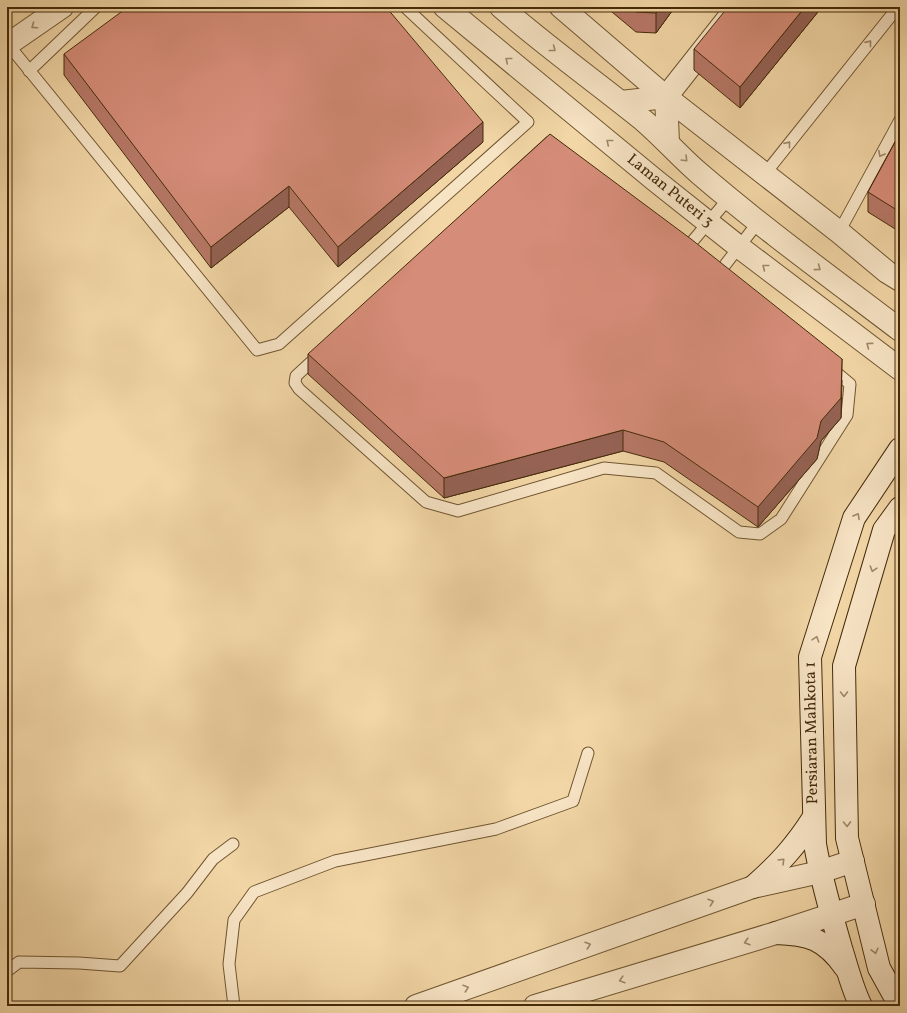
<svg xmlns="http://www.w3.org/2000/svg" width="907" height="1013" font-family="Vollkorn,serif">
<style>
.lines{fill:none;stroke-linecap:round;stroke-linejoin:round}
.service-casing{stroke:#705631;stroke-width:13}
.minor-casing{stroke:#705631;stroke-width:24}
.tertiary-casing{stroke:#705631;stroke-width:24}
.secondary-casing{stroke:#442b0a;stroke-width:24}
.service{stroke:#f7e4c5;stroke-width:11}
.minor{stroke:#f7e4c5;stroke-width:22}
.tertiary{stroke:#f7e4c5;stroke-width:22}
.secondary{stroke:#f7e4c5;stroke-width:22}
.wall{fill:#b77867;stroke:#442b0a}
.shaded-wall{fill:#956254;stroke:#442b0a}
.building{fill:#d58c78;stroke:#442b0a}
.oneway{stroke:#9e8868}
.labels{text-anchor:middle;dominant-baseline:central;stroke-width:3.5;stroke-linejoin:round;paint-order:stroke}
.street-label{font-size:16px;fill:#442b0a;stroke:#f7e4c5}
</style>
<rect width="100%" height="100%" fill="#f2d6a6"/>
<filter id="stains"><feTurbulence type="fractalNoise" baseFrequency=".005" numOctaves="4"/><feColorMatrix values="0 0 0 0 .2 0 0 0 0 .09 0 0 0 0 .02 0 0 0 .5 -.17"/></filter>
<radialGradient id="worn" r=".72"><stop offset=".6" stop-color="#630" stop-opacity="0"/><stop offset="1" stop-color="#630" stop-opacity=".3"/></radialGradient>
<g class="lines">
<!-- service casing -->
<g class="service-casing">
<g id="service">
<polyline points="7,43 257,350 279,344 528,122 405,7"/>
<polyline points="29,71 96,7"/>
<polygon points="550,142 718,274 850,384 847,415 781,519 760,534 739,532 656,473 604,468 458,511 426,502 299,389 295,383 296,376"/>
<polyline points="764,175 898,7"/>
<polyline points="839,232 900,120"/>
<polyline points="686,249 729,198"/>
<polyline points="718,274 759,221"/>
<polyline points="7,971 19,962 79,963 120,966 187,893 213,859 233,844"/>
<polyline points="234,1006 229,964 234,920 254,892 335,861 496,829 573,801 588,753"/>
</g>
</g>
<!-- minor casing -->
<g class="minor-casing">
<g id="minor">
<polyline points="561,7 666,97 839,232 887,272 900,280"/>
<polyline points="621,102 666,97"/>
<polyline points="668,142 666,97 737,7"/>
</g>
</g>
<!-- tertiary casing -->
<g class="tertiary-casing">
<g id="tertiary">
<polyline points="445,7 656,181 739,247 900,369"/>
<path d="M501,7c46,40 95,75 142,113 20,17 37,37 57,54 64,55 133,105 200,156"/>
<polyline points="7,45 62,7"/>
<polyline points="416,1006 753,887 820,872 853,861"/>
<polyline points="535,1006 776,933 864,904"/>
</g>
</g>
<!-- secondary casing -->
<g class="secondary-casing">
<g id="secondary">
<polyline points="900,508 884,530 844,666 847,838 879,968 900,1006"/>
<path d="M753,887c26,-23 42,-40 61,-70"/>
<path d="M776,933c33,1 49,6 69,34"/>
<path d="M861,1006c-9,-18 -14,-39 -20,-58 -10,-35 -20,-69 -26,-104l-5,-187 44,-139 46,-69"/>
</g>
</g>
<!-- service -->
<use href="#service" class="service"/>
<!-- minor -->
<use href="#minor" class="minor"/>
<!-- tertiary -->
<use href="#tertiary" class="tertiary"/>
<!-- secondary -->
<use href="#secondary" class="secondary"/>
</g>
<!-- wall -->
<g class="wall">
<polygon points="606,7 675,7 656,33 636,32"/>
<polygon points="822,7 740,108 694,70 694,49"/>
<polygon points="64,54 483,142 338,267 289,207 211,268 64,75"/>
<polygon points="900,133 900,232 868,212 868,192"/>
<polygon points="308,354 842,380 841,418 821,441 817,459 758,527 664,462 623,451 444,498 308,374"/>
</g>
<!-- shaded-wall -->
<g class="shaded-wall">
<polygon points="660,7 675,7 656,33 656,13"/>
<polygon points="805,7 822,7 740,108 740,87"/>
<polygon points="483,122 483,142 338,267 338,247"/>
<polygon points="289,186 289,207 211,268 211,247"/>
<polygon points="842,359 841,418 821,441 817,459 758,527 758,507 821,421"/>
<polygon points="623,430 623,451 444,498 444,478"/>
</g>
<!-- building -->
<g class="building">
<polygon points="128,7 386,7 483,122 338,247 289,186 211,247 64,54"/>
<polygon points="631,7 660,7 656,13 636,12"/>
<polygon points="728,7 805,7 740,87 694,49"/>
<polygon points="900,133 900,212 868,192"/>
<polygon points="550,134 691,239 842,359 841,398 821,421 817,438 758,507 664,442 623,430 444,478 308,354"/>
</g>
<!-- one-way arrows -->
<defs><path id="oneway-chevron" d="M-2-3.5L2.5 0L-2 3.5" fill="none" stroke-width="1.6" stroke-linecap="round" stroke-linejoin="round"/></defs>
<g class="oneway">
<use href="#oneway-chevron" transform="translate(34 26) rotate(146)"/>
<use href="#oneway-chevron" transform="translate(869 43) rotate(-51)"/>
<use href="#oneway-chevron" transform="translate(553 49) rotate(38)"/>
<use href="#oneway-chevron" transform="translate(508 60) rotate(-141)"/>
<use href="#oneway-chevron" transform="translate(609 142) rotate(-141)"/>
<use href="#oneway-chevron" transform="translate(788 144) rotate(-51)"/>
<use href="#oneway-chevron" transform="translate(881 154) rotate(119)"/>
<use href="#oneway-chevron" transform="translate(685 159) rotate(45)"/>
<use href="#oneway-chevron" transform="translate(765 267) rotate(-142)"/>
<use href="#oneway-chevron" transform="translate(818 268) rotate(37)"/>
<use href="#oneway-chevron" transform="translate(869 345) rotate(-143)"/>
<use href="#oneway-chevron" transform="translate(857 516) rotate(-61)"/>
<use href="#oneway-chevron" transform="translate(873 569) rotate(107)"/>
<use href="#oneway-chevron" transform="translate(816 639) rotate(-72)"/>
<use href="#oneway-chevron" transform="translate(844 694) rotate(89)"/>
<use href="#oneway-chevron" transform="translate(847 824) rotate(89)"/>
<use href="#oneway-chevron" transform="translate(782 861) rotate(-45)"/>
<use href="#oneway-chevron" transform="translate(711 902) rotate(-19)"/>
<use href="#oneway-chevron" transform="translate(747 942) rotate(163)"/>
<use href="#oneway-chevron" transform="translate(588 945) rotate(-19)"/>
<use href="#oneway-chevron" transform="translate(875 951) rotate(76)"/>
<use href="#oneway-chevron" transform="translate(622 980) rotate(163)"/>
<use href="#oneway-chevron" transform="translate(466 988) rotate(-19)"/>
</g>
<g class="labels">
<!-- street labels -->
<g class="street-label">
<text transform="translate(670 191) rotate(39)">Laman Puteri 3</text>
<text transform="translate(812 733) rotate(-91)">Persiaran Mahkota 1</text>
</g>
</g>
<!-- margin -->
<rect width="907" height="1013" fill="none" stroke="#f2d6a6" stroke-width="24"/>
<rect x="8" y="8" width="891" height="997" fill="none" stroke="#442b0a" stroke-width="2"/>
<rect x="12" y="12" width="883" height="989" fill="none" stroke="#442b0a"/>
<rect width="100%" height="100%" filter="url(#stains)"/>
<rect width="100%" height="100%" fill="url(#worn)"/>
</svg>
